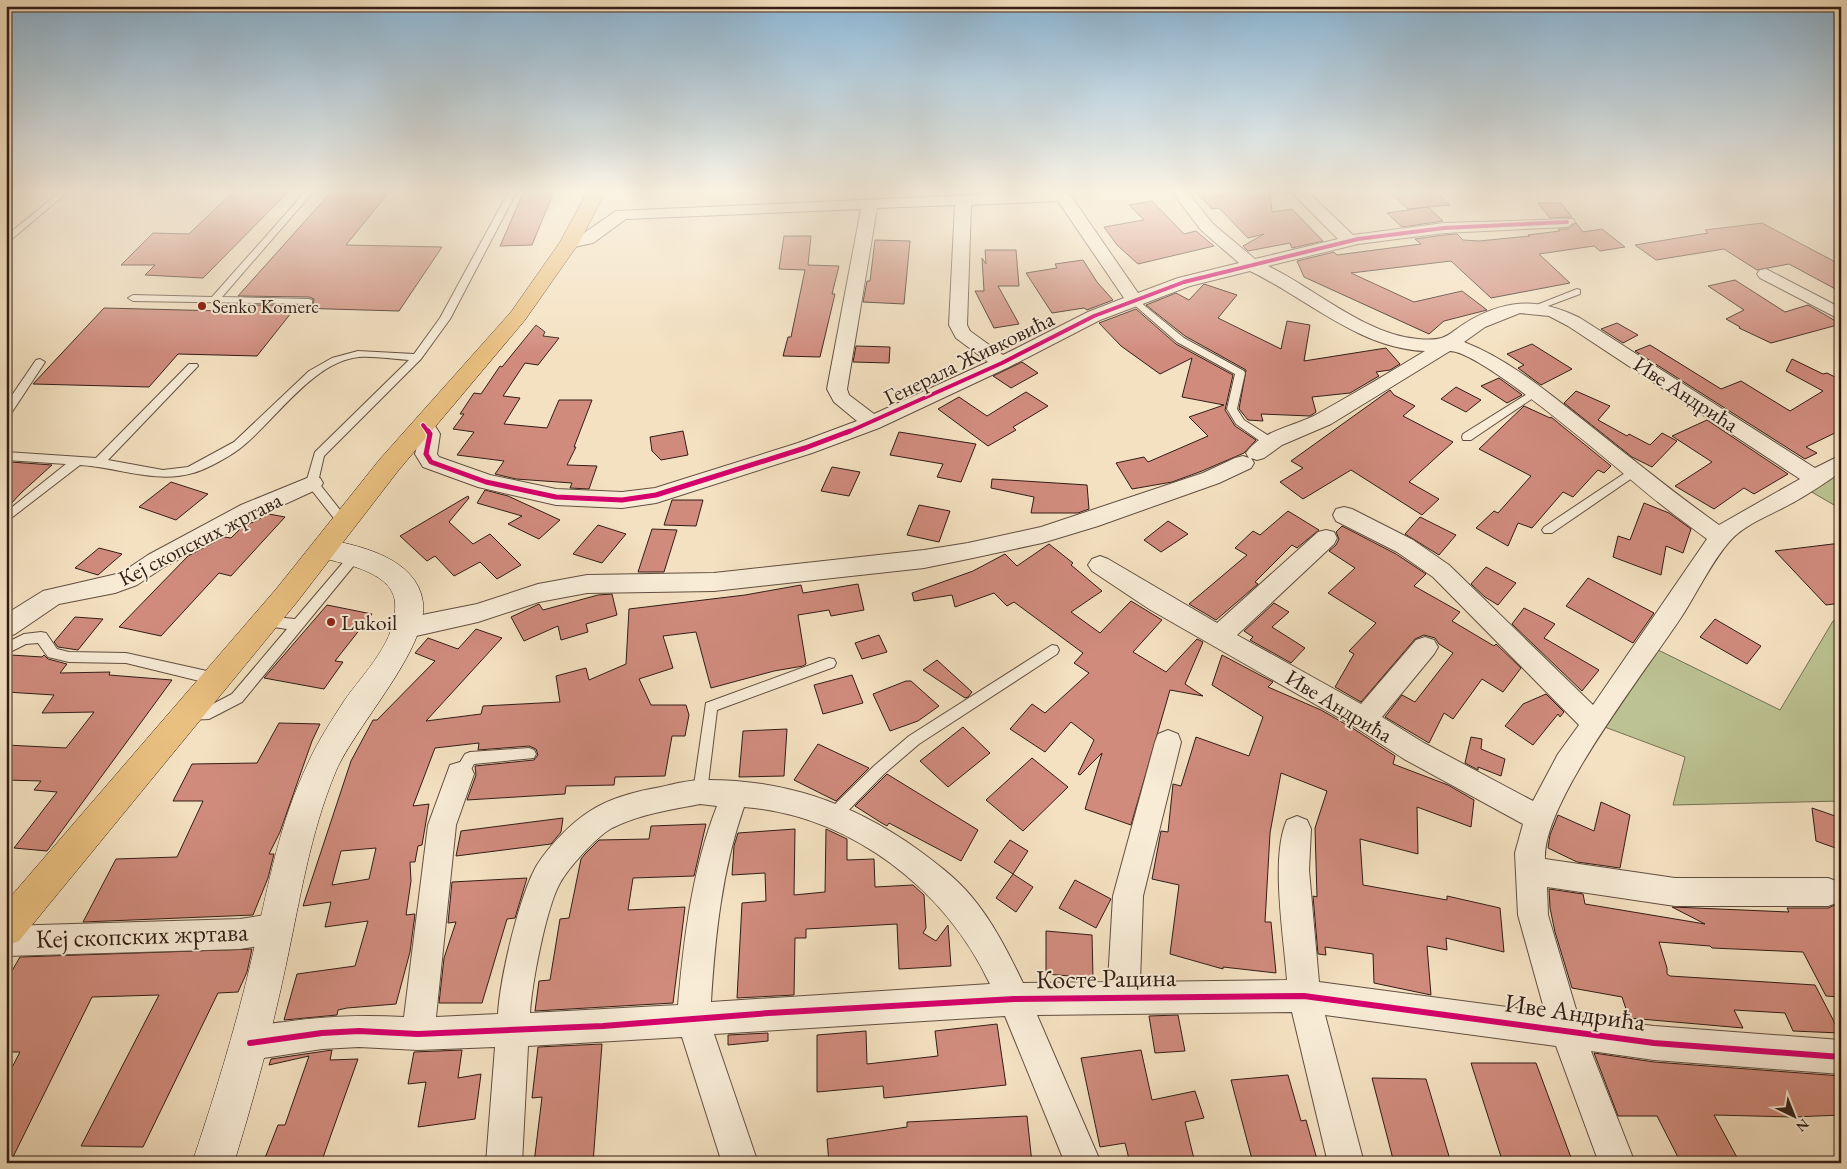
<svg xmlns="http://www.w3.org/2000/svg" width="1847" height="1169" font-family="'EB Garamond',serif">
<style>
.green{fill:#bcc292;stroke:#777054}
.building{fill:#d08b7d;stroke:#321d15;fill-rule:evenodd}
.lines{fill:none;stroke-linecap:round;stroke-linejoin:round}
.lane-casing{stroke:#624e40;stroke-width:2}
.street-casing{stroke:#624e40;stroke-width:2}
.secondary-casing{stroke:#321d15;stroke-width:1}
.primary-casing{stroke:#321d15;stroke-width:1}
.lane{fill:#f8ecd7;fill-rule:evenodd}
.street{fill:#f8ecd7;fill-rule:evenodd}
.secondary{fill:#f8ecd7;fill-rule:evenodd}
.primary{fill:#eac080;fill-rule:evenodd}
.cycleway-far2-casing{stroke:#f8ecd7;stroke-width:6}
.cycleway-far1-casing{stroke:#f8ecd7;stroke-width:8}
.cycleway-casing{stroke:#f8ecd7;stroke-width:9}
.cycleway-far2{stroke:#d6006c;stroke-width:4}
.cycleway-far1{stroke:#d6006c;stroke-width:5}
.cycleway{stroke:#d6006c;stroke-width:6}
.poi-dot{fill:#8f2418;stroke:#f8ecd7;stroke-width:2}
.labels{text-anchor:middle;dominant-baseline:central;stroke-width:4;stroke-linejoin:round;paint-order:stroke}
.far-poi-label{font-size:19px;fill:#321d15;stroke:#f8ecd7;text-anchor:start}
.street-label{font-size:22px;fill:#321d15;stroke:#f8ecd7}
.poi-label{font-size:22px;fill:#321d15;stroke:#f8ecd7;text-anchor:start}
.near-street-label{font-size:26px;fill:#321d15;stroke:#f8ecd7}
</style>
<rect width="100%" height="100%" fill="#f4e1c1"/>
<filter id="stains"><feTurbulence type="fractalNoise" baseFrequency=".004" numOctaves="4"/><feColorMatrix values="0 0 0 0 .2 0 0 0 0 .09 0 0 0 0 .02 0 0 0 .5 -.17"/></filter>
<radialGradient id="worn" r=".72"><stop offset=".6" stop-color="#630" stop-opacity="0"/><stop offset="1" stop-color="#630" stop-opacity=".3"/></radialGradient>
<!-- green -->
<g class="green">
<polygon points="1841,461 1841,509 1803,487"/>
<polygon points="1841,620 1841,801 1673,805 1685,757 1594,723 1648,645 1780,710 1833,621"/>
</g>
<!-- building -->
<g class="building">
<polygon points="234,191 289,191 203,278 145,275 155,265 121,265 153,233 189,234"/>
<polygon points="332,191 390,191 346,245 442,247 399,311 295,308 257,356 178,354 149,387 33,384 104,308 224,311 230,305 313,305 314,299 309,297 238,296"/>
<polygon points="524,191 554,191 532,245 500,246"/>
<polygon points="1195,191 1270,191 1272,212 1292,209 1323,241 1292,248 1290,243 1248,251 1243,246 1264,234 1248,238 1219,208 1212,209"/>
<polygon points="1389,191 1436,191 1450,205 1408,209"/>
<polygon points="1152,201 1184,234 1196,231 1214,246 1138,264 1117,245 1104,227 1144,220 1129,205"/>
<polygon points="1538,203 1561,203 1572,217 1550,218"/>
<polygon points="1428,207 1443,221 1402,227 1387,213"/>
<polygon points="1576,223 1583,232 1602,229 1625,247 1600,251 1594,246 1539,254 1570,283 1491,298 1451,261 1351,273 1414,302 1462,291 1487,310 1444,321 1429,334 1304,277 1297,261 1334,252 1337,255 1421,244 1415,239 1444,235 1457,234 1463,240 1479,241 1530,236 1528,235 1560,231 1558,229 1568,229"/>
<polygon points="1762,223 1841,265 1841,292 1789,264 1757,270 1724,249 1656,260 1635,245 1708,233 1705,230"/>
<polygon points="784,236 811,236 808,265 839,266 832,294 835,294 820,357 783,356 788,337 791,337 805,270 779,269"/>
<polygon points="875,240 910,241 904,304 863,302 867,281 870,281"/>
<polygon points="985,250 1016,250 1019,286 998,286 1019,324 994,328 975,291 984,291 982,258 986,264"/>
<polygon points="1083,260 1097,282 1113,300 1087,310 1084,308 1052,313 1026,273 1057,268 1055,264"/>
<polygon points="1735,280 1785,312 1808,305 1841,324 1771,343 1739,328 1740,327 1726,319 1744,310 1708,286"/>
<polygon points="1204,284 1237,295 1218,318 1281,349 1287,321 1310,325 1304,361 1386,348 1400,364 1390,370 1376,372 1379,376 1350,393 1312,397 1316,412 1310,416 1261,414 1263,421 1248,420 1239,409 1246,370 1185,336 1146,305 1176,293 1189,300"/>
<polygon points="1136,309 1176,344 1233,375 1225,410 1235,426 1256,440 1244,453 1202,471 1172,482 1132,489 1116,463 1144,457 1148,462 1208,436 1189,417 1224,405 1182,397 1192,358 1160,374 1121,346 1099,323"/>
<polygon points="1617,323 1638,335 1623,343 1601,329"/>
<polygon points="536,325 545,332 543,336 559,338 538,365 525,363 503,396 520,398 504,424 547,428 559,400 592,400 574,447 576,447 567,465 597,466 589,489 570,488 572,483 516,479 495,474 504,461 457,455 474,432 453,429 464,414 460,414 474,393 481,394 500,366 502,367"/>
<polygon points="1532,344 1572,369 1541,385 1518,368 1524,365 1507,354"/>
<polygon points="1650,345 1721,389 1741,381 1790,411 1823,391 1786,371 1792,359 1823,374 1827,373 1841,380 1841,430 1806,447 1817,453 1805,459 1635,351"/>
<polygon points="856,346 890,347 889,363 853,362"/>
<polygon points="1022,362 1038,373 1011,388 993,376"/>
<polygon points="1499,378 1521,394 1522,395 1507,403 1481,386"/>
<polygon points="1456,387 1481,400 1466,412 1441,399"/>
<polygon points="1390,390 1394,395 1415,406 1403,416 1453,442 1409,482 1439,499 1422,515 1351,470 1303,499 1280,482 1303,468 1291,461"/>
<polygon points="1576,391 1610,406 1598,420 1627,436 1629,434 1650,445 1662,433 1677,441 1652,467 1632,457 1564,403"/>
<polygon points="1026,392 1048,406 1013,427 1016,430 988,446 938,409 959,397 987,416"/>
<polygon points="1524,406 1550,418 1551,417 1611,466 1604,473 1598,470 1573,497 1563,492 1532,528 1518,523 1508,546 1476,528 1494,511 1498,513 1531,476 1479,449"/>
<polygon points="1707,420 1788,474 1754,494 1744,488 1714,509 1675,486 1712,462 1672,436"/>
<polygon points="683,431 688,455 661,460 652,451 650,437"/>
<polygon points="899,432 976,444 961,482 937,477 943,464 890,455"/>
<polygon points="11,462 52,465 22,492 6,509 6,466"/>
<polygon points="832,467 860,472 849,496 821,491"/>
<polygon points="992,479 1087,485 1089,509 1078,513 1031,513 1034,497 991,488"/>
<polygon points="171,482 208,494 176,520 139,507"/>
<polygon points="485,490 508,496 560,520 539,539 508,524 522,516 477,503"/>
<polygon points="468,496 469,498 449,522 473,544 490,534 521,565 497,579 480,562 454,576 435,556 427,561 400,536"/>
<polygon points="672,500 703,500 696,526 664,525"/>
<polygon points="1644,503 1669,513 1691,529 1683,553 1666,546 1661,575 1613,557 1618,536 1630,540"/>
<polygon points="919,505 950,511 939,542 907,535"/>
<polygon points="1288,511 1319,530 1297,548 1292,545 1255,582 1258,584 1216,620 1189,604 1247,555 1235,548 1253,531 1260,535"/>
<polygon points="269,514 285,517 231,576 219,573 161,636 119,627 188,556 224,537 231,538 241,528"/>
<polygon points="1420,517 1456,535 1439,555 1405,534"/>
<polygon points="1168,521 1188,534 1161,552 1144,540"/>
<polygon points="598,525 626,534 602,563 573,554"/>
<polygon points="1342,526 1396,554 1426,574 1414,586 1460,612 1452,621 1494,646 1496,644 1521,668 1503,692 1482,679 1453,719 1444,713 1429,743 1385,717 1402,695 1415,702 1453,653 1439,644 1435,638 1424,635 1415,639 1361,702 1335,687 1354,654 1349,651 1376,623 1328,593 1355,568 1329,551 1336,545 1339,539 1336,532"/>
<polygon points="652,529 677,530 664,572 638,572"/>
<polygon points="1841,543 1841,603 1826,605 1775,551"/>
<polygon points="1049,544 1073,563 1071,565 1102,591 1071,612 1100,633 1131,601 1162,620 1133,652 1166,672 1197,639 1203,642 1185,684 1203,696 1170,690 1131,825 1085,809 1102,753 1080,775 1078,774 1094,740 1071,722 1045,752 1010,729 1032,704 1045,713 1089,673 1074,663 1083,653 1014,602 1007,606 994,593 955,607 952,595 914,601 912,593 973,571 1005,554 1017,566"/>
<polygon points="99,548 122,554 98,575 75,568"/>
<polygon points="1486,567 1516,583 1498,605 1485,597 1471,584"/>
<polygon points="1588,578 1654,613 1633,643 1566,606"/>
<path d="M858,584l6,26 -33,6 -2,-6 -31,5 8,49 -3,2 -29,5 -63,17 -15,-56 -33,4 10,32 -34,11 12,26h35l3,10 -4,21h-13l-7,40 -50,1 -1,8 -48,1 -1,8 -98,6 9,-25 -1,-9 59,-6 4,-5 -2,-6 -7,-3 -51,4 1,-7 -44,5 -22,58 16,-2 -7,41 -4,1 -3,16h-5l1,19 -5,34 9,-1 -5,38 -14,52 -49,4 -9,2 -1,5 -53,5 13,-46 58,-8 13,-45 -43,6 6,-25 -28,4 48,-145 22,-41h4l58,-59 -20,-8 13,-15 30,11 18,-20 26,9 -76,83 55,-7 2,-8 77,-4 -4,-26 30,-8 3,12 37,-16 3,-55 116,-14 56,-10 2,8zM376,848l-7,31 -37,6 9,-34z"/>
<polygon points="612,594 617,615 586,624 588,632 561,640 558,626 524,641 511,617 539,604 543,610 598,595"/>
<polygon points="1274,603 1289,612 1272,627 1305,648 1291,663 1250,640 1253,637 1244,631"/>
<polygon points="327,605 372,614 335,661 343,662 324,689 264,678"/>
<polygon points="1524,608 1555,624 1544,638 1599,670 1582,691 1512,624"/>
<polygon points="75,617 103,619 78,650 58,647 54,642"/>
<polygon points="1715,619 1761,646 1747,664 1700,637"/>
<polygon points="879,635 887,652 862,659 855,643"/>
<polygon points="11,655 42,657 44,655 48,659 67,664 60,673 110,672 109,675 172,680 47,851 14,848 57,792 34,790 41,781 6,780 6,745 66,748 94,712 42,713 54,695 6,692 6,661"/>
<polygon points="1222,655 1273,682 1268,687 1321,710 1354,729 1395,756 1393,764 1448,785 1474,800 1471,827 1417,807 1418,854 1360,839 1363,885 1447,900 1447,896 1500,908 1504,952 1446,938 1447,950 1427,946 1431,995 1374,983 1373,954 1325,947 1326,955 1318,954 1313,896 1317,897 1315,828 1327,791 1281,773 1270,833 1265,922 1271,922 1276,973 1223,967 1223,969 1170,954 1179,885 1152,879 1161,831 1168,832 1173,784 1181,786 1196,737 1249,756 1263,717 1212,685"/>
<polygon points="937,660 972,692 968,697 965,698 923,670"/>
<polygon points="852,675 863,703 823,714 814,685"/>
<polygon points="906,681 911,681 939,706 918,721 890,731 873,694"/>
<polygon points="1546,694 1564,712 1560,717 1558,714 1533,745 1505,726 1523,704"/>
<polygon points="279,723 320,724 312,741 280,832 269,854 274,854 268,878 253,915 83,922 116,859 177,857 203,801 173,801 192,764 257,763"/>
<polygon points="963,727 990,753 948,787 920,761"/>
<polygon points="787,729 784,776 739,777 743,731"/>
<polygon points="1471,737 1482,739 1481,749 1505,759 1501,776 1478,767 1478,770 1465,763"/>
<polygon points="818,744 869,768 836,801 794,780"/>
<polygon points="1032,758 1068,787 1023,831 986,800"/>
<polygon points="887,774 978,830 961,861 889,823 887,826 880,822 855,806"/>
<polygon points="1601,802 1630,815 1620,868 1577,862 1548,848 1550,835 1558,815 1594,831"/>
<polygon points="1812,808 1841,818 1841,850 1816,841"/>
<polygon points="563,818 561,832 551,844 456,856 461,831"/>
<polygon points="706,824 694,876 633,878 628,910 685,907 673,1003 535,1011 539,981 550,980 560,919 569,918 581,859 585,854 599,840 649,839 651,826"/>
<polygon points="795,829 794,895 825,892 826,829 847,839 847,860 874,859 875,887 913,885 924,895 926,928 923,933 936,941 948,925 951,966 899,969 897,924 806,929 806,938 795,938 794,995 737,998 742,903 766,901 765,873 732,875 734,846 738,833"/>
<polygon points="1010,840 1028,851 1013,874 994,862"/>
<polygon points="1013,874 1033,887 1016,912 996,898"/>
<polygon points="527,878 515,918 507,919 482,1003 439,1003 444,958 456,922 448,923 452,882"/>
<polygon points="1075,880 1111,899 1096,928 1059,908"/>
<polygon points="1549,889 1583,894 1585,904 1705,924 1672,907 1789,912 1787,908 1828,908 1835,905 1841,914 1841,997 1826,996 1803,952 1712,948 1710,946 1659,942 1667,968 1667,974 1670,976 1815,985 1840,1033 1793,1031 1785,1013 1734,1010 1743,1028 1629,1018 1622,997 1572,988 1555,932 1550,908"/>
<polygon points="1046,931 1092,935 1093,978 1046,974"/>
<polygon points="252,949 247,972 238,992 218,993 143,1147 81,1146 159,995 92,997 10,1163 6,1163 6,1079 20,1052 6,1052 6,981 20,957"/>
<polygon points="1178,1015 1185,1051 1155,1053 1149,1016"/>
<polygon points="997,1024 1006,1085 884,1098 883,1086 817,1092 817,1035 866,1031 867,1064 938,1056 935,1031"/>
<polygon points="768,1033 768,1041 728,1045 728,1035"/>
<polygon points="602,1044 593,1163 534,1163 542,1097 532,1098 538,1047"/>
<polygon points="332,1050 330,1060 358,1059 321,1163 263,1163 278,1125 285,1125 309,1056 269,1065 271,1059"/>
<polygon points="462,1050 458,1078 481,1074 475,1119 418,1127 426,1082 408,1084 414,1052"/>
<polygon points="1141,1050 1152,1100 1195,1091 1204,1118 1185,1122 1195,1163 1130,1163 1125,1143 1100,1147 1081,1058"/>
<polygon points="1594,1053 1654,1062 1841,1076 1841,1115 1793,1117 1714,1115 1740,1163 1681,1163 1657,1116 1618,1116"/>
<polygon points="1471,1063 1536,1063 1573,1163 1503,1163"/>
<polygon points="1288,1075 1301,1121 1306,1120 1318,1163 1253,1163 1231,1080"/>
<polygon points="1372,1078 1426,1079 1451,1163 1394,1163"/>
<polygon points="1027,1116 1032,1163 829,1163 827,1139 907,1127 907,1122"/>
</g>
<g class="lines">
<!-- lane casing -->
<g class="lane-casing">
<g id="lane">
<polygon points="61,191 69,191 6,244 6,236"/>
<polygon points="306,191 314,191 222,297 309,299 312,300 312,304 133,301 128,298 133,295 212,297"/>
<path d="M509,191h8l-67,128 -29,40 -97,97 -6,26 30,38 2,3 -2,3h-8l-34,-43 9,-31 94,-92c-17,-1 -34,-4 -50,-3 -45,4 -83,62 -116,89 -10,9 -38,24 -50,27 -37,11 -76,-6 -113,-8l-74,57v-10l60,-48 -60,-4v-8l90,6 93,-94h8l1,2 -90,94 55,10 25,-3 46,-25 75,-71 23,-13 26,-7 56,3 26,-36z"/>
<polygon points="1577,289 1580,290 1580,294 1537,310 1534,311 1529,308"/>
<polygon points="1134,297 1184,338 1244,371 1245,373 1237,409 1244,420 1275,440 1276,443 1275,446 1267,446 1236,424 1227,409 1235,374 1177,342 1131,302 1131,298"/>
<polygon points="40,359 45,362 10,415 6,416 6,404 36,360"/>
<polygon points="1535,389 1539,390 1539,394 1471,440 1463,440 1462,437 1463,434"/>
<polygon points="1634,467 1640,471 1638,474 1552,533 1544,533 1542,530 1544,527"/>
<polygon points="356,551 360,552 362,555 360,558 242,702 209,719 189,720 184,718 182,714 184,710 207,707 232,694 287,629 260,625 259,621 260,617 265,616 295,619 352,552"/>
<polygon points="41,632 46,633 57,649 69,652 126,653 216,673 221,675 223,679 221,683 216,685 126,663 69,662 48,657 38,643 26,644 6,654 6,643 24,634"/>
<polygon points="1052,645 1057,646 1059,650 1057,654 919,744 884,774 839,820 834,822 829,820 827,815 829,810 874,766 909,736"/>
<polygon points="829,658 834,659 836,663 834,667 717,710 707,792 705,797 700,799 695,797 693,792 706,703"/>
<path d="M529,748l5,2 2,4 -2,4 -60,6c-5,8 -8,19 -19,15l-2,-5 12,-20 5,-2z"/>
</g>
</g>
<!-- street casing -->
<g class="street-casing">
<g id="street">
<path d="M1063,191l6,2 69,100 40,-15 61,-15 -38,-33 -30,-39h16l26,33 42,35 83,-20 -48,-48h17l46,44 91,-12 129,-4 2,3 -8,5 -123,6 -86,11 -90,22c46,22 98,69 150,73 32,3 29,-6 54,-20 39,-21 70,-20 108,-1l235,150 26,-13v17c-15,10 -29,20 -45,29 -22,13 -51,22 -67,41 -19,22 -32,51 -47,74 -34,52 -140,186 -137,243l130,19h153l11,4 2,5 -2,15 -11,4h-153l-128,-19 1,28 30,101 76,10 187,14v34l-187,-14 -63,-9 44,112h-36l-43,-117 -231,-31 39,148h-36l-36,-151 -255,3 64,148h-36l-60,-147 -291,18 44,129h-36l-40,-126 -154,9 -6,117h-36l9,-116 -77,3 -59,-3 -37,2 -72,11 -12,-5 -5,-12 5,-12c15,-6 30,-7 46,-9 40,-6 79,-7 120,-5l24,-192 22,-60 10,-3 10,3 4,9 -18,51 -20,192 62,-3c2,-36 21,-118 39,-149 12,-19 34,-42 53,-54 20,-13 47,-20 71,-24 13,-3 27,-7 41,-7 80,-1 149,22 215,69 19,14 38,28 54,47 22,26 37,56 52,87l85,-1 5,-86 42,-154 3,-8 10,-4 10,4 3,8 -38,154 -3,86 147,-2c-3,-42 -17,-124 0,-160l10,-4 10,4 4,9 -2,41 10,112 226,30 -27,-97 -3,-62 8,-29 -119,-65 -49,-32 -206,-118 -57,-38 -4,-6 4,-6 8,-3 8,3 109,64 101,-91 8,-2 8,2 3,6 -3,6 -97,91 124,69 55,-64 9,-3 9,3 4,7 -4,7 -52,63 42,26 109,58 25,-47 21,-29 -146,-148 -36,-25 -61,-31 -3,-6 3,-6 8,-2 8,2 61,31 36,25 144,140 114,-166c-16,-12 -33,-24 -49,-37 -34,-27 -173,-150 -208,-151l-119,73 -49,21 -18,13 -7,2 -6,-2 3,5 -3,5 -32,15 -121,43 -56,17 -74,16 -44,9 -210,23 -127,2 -48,9 -61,20 -71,16 -9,-3 -3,-7 3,-7 9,-3 70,-14 61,-20 49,-9 127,-2 210,-23 44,-7 73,-16 162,-54 32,-15 8,-2 6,2 -3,-5c15,-23 51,-27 73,-40 36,-20 71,-41 106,-62 -65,-2 -119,-53 -175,-80l-60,15 -90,34 -91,47 -130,61 -67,25 -156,50 -34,5 -66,-3 -78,-18 -55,-20 -8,-13 5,-19 -7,-10 3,-5c13,-3 18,3 24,14l-3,20 2,3 51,18 66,14 66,3 33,-4 143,-45 59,-22 -23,-19 -7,-13 34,-180 -235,10 -33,24 -24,5 -6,-1 -2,-4 2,-4 18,-4 35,-24zM1058,201l66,97 -36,14 -85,43 -33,-24 -3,-6 4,-120zM955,205l-6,120 7,13 32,24 -114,52 -25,-19 -2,-6 30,-181zM1520,313l29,3 19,10 232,153 -81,46c-45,-32 -88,-67 -131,-101 -38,-30 -78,-64 -124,-82l21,-15zM700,804l17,2c-25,63 -33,132 -39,199l-148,8c2,-30 16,-105 30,-130 9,-16 36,-46 52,-55 28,-14 58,-18 88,-24zM744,807c107,8 202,83 246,177l-279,18c4,-65 11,-133 33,-195z"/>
<polygon points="1766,269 1841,308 1841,320 1760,278 1757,274 1760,270"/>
<polygon points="312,476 320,478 323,483 320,488 257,517 164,567 137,585 115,593 59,604 15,634 6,637 6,614 43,591 121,573 148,555 241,505"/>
<polygon points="277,913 288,917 292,928 288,939 277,943 240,949 6,956 6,926 240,919"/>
</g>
</g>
<!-- secondary casing -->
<g class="secondary-casing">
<path id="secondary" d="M324,539c35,6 93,19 99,63 6,46 -67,123 -87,169 -26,62 -36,129 -50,194 -14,67 -32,133 -52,198h-42c22,-65 42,-130 58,-197 16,-68 27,-139 58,-203 10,-22 23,-42 36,-62 20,-29 54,-60 51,-99 -3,-32 -57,-39 -80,-46l-4,-7 4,-7z"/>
</g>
<!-- primary casing -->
<g class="primary-casing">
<polygon id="primary" points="588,191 606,191 579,243 525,320 398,471 297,602 19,941 6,946 6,902 277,588 380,459 511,312 560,242"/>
</g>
<!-- lane -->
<use href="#lane" class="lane"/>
<!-- street -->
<use href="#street" class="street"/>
<!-- secondary -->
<use href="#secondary" class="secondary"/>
<!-- primary -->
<use href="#primary" class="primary"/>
<!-- cycleway-far2 casing -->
<g class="cycleway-far2-casing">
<g id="cycleway-far2">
<polyline points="423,425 429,433"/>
<polyline points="846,433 1002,363 1094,316 1184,282 1358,239 1444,228 1567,222"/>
</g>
</g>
<!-- cycleway-far1 casing -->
<g class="cycleway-far1-casing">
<polyline id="cycleway-far1" points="428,431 430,434 426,454 431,462 486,482 556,497 622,500 656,495 805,448 850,431"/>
</g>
<!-- cycleway casing -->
<g class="cycleway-casing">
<polyline id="cycleway" points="250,1043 322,1033 359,1031 418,1034 603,1026 769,1013 1014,999 1304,996 1654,1043 1841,1057"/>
</g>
<!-- cycleway-far2 -->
<use href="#cycleway-far2" class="cycleway-far2"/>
<!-- cycleway-far1 -->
<use href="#cycleway-far1" class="cycleway-far1"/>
<!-- cycleway -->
<use href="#cycleway" class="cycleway"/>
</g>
<!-- sky -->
<linearGradient id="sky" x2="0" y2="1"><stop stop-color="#8bb7d7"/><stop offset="0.54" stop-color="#faf2e3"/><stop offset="1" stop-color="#faf2e3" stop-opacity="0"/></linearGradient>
<rect width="1847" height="354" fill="url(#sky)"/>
<!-- markers -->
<g class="poi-dot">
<circle cx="202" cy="306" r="5"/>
<circle cx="331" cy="622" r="5"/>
</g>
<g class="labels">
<!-- far-poi labels -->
<g class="far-poi-label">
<text x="212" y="306">Senko Komerc</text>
</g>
<!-- street labels -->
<g class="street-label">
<text transform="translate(969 358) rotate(-26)">Генерала Живковића</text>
<text transform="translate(1686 394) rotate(33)">Иве Андрића</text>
<text transform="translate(200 539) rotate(-27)">Кеј скопских жртава</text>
<text transform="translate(1339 706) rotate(31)">Иве Андрића</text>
</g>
<!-- poi labels -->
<g class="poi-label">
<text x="341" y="622">Lukoil</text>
</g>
<!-- near-street labels -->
<g class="near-street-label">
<text transform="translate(142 935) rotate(-2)">Кеј скопских жртава</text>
<text transform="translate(1106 978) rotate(-1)">Косте Рацина</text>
<text transform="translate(1575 1012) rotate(8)">Иве Андрића</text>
</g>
</g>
<!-- margin -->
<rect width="1847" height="1169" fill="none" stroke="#f4e1c1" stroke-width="25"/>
<rect x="8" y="8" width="1832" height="1154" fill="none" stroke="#321d15" stroke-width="2.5"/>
<rect x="12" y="12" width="1822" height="1144" fill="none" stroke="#321d15"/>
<!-- north arrow -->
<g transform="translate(1794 1116) rotate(137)" stroke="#f8ecd7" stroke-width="4" paint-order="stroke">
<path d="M0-4L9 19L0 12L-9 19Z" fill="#321d15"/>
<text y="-8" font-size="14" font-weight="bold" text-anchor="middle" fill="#321d15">N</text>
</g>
<rect width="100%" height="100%" filter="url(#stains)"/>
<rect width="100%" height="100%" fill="url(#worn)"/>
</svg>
